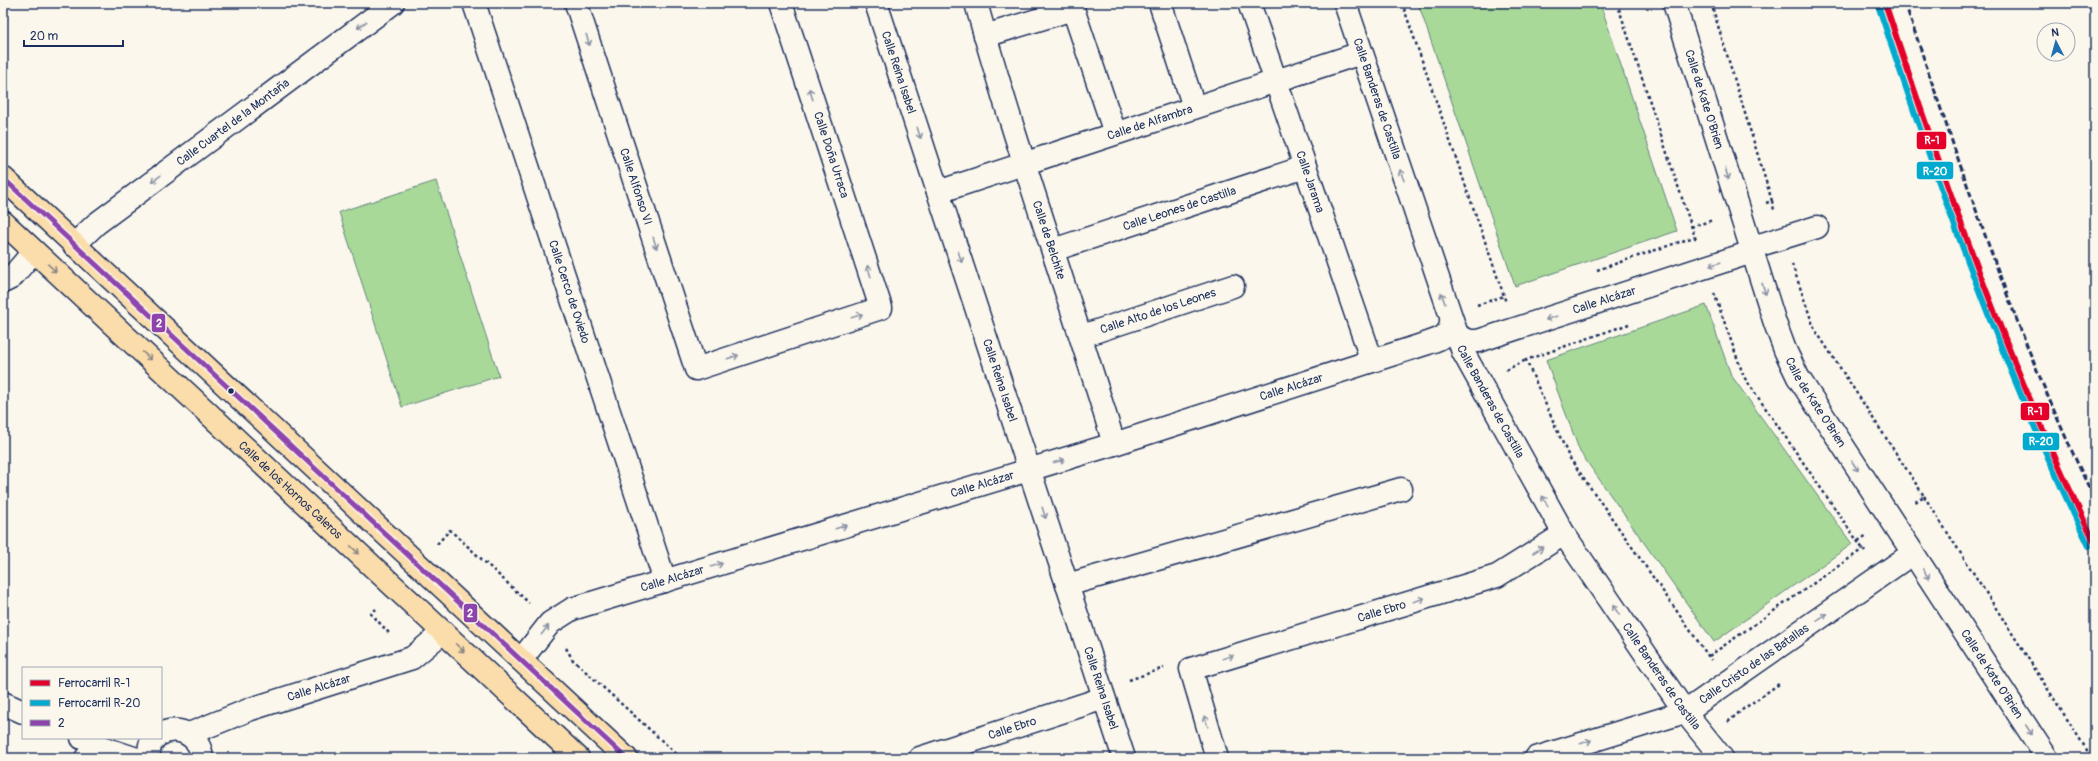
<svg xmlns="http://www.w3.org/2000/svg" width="2098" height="761" font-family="Pangolin,sans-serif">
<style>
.green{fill:#a9d999;stroke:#62847c}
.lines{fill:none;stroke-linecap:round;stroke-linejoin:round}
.minor-casing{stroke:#1b2f5e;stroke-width:25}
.major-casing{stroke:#1b2f5e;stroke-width:25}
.path{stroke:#1b2f5e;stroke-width:2.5;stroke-dasharray:3 3;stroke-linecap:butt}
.minor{stroke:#fbf7ec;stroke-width:22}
.major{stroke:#fbddab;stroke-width:22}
.rail{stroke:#1b2f5e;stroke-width:3;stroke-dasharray:6 3;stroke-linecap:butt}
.bus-1-casing{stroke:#fbf7ec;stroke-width:8}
.bus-1{stroke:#8e44ad;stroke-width:5}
.rail-1-casing{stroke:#fbf7ec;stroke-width:9}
.rail-2-casing{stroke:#fbf7ec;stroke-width:9}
.rail-1{stroke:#e4002b;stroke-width:6}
.rail-2{stroke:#00a9ce;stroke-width:6}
.oneway{stroke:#8b93a5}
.oneway2{stroke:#8b8684}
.bus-dot{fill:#1b2f5e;stroke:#fbf7ec;stroke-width:1.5}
.labels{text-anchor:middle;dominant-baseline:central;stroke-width:4;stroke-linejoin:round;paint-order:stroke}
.street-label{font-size:12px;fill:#1b2f5e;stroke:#fbf7ec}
.line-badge{stroke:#fbf7ec;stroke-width:1.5}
.badge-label{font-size:11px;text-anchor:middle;font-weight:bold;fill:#fff}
</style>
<rect width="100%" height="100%" fill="#fbf7ec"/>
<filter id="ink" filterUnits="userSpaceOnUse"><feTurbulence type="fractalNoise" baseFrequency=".025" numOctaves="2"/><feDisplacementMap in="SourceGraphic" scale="8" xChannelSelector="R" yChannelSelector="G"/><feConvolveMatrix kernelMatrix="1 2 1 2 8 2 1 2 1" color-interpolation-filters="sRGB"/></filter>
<g filter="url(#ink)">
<!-- green -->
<g class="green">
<polygon points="1418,3 1600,3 1677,231 1515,286"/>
<polygon points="436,181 499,376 402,407 339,212"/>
<polygon points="1706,305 1731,375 1852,544 1714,642 1580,452 1546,360"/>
</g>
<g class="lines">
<!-- minor casing -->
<g class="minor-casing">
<g id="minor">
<path id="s1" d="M474,3l191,578"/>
<path id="s2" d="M576,3l120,366 185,-61 -100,-305"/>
<path id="s3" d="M876,3l248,755"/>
<path id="s4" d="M976,3c41,149 94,293 138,441"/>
<polyline points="1071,3 1115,133"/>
<polyline points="1160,3 1194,107"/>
<path id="s5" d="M1249,3l123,358"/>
<path id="s6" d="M1345,3l118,349 101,182 121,178 37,46"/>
<path id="s7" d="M1674,3l101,320 10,27 13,27 249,381"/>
<polyline points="985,36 1073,9"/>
<path id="s8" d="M938,192l423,-139"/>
<path id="s9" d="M74,245l22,-21 297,-221"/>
<polyline points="1750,248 1817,227"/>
<path id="s10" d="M1053,250l252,-83"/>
<polyline points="3,282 11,278 34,251"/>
<path id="s11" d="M1456,335l14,6h8l274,-89"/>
<path id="s12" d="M1082,336l151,-50"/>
<polyline points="1067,585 1401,489"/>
<path id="s13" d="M521,660l29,-37 22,-14 542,-165 314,-101c12,-4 22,-7 23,-21"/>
<polyline points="3,703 23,712"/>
<path d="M161,734c18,-10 40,3 41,24"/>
<path id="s14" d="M189,734l62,-25 161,-51 31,-26"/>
<polyline points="82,738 110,750"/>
<polyline points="86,758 110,750 134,758"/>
<polyline points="148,758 150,745 155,738"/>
<path id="s15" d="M920,758l184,-60"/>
<path id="s16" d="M1217,758l-26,-89 306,-93 67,-42"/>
<path id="s17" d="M1536,758l149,-46 228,-159"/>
</g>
</g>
<!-- major casing -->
<g class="major-casing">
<g id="major">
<polyline points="3,178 626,758"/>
<path id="s18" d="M3,222l575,536"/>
</g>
</g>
<!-- path -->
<g class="path">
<polyline points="1402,3 1504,296"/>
<polyline points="1617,3 1696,240"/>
<polyline points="1711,3 1772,201"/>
<polyline points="1766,203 1772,201 1774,210"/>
<polyline points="1691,227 1713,220"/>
<polyline points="1792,264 1814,328 1924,496 1914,503"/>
<polyline points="1597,270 1694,237"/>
<polyline points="1714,293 1744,377 1865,552"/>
<polyline points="1477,305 1504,296 1506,303"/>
<polyline points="1629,324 1526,360 1569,457 1711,660"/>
<polyline points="1506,370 1526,360"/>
<polyline points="1924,496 2092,758"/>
<polyline points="1858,541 1867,535"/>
<polyline points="437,544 450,530 529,603"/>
<polyline points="376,609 371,614 390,634"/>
<polyline points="566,648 573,660 681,758"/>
<polyline points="1709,656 1863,549"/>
<polyline points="1129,680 1164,668"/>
<polyline points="1742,710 1779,684"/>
<polyline points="1728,722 1742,710"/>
</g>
<!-- minor -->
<use href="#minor" class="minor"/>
<!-- major -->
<use href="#major" class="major"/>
<!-- rail -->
<path class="rail" d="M1905,3c57,168 112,337 190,497"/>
<!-- bus-1 casing -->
<g class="bus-1-casing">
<polyline id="bus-1" points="3,178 626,758"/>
</g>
<!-- bus-1 -->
<use href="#bus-1" class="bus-1"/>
<!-- rail-1 casing -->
<g class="rail-1-casing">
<path id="rail-1" d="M1885,3c62,186 124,364 210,540"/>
</g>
<!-- rail-2 casing -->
<g class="rail-2-casing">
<path id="rail-2" d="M1878,5c62,186 125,364 211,541"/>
</g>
<!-- rail-1 -->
<use href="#rail-1" class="rail-1"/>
<!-- rail-2 -->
<use href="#rail-2" class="rail-2"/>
</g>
<!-- one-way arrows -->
<defs><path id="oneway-shaft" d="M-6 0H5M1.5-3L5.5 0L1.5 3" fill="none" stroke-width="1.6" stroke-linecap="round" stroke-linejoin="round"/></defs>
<g class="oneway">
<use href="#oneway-shaft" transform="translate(362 25) rotate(144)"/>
<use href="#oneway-shaft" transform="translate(588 40) rotate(72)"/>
<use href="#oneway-shaft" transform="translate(811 94) rotate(-108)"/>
<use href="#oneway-shaft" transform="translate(919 133) rotate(72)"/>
<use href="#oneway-shaft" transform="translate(1727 174) rotate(73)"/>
<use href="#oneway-shaft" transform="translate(1402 175) rotate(-109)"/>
<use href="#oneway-shaft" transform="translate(156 179) rotate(143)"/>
<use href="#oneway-shaft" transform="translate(655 243) rotate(72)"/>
<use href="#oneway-shaft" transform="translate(960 257) rotate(72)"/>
<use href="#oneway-shaft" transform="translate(1715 264) rotate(162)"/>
<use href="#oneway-shaft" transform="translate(869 271) rotate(-108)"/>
<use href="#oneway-shaft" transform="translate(1764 289) rotate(72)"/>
<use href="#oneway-shaft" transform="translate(1443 298) rotate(-109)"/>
<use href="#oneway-shaft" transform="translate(857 316) rotate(-18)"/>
<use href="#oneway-shaft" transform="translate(1551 318) rotate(162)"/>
<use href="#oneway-shaft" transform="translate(733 357) rotate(-18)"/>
<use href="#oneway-shaft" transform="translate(1059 461) rotate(-16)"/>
<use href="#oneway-shaft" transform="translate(1855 466) rotate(57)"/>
<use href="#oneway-shaft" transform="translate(1545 501) rotate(-119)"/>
<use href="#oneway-shaft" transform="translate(1044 513) rotate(72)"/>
<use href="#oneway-shaft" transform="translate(841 527) rotate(-17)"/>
<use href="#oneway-shaft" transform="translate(1538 550) rotate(-32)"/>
<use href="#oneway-shaft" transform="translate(717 565) rotate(-17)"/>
<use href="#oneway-shaft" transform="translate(1926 574) rotate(57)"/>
<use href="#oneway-shaft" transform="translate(1419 600) rotate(-17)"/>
<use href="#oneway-shaft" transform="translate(1616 610) rotate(-124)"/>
<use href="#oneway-shaft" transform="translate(1822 617) rotate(-35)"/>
<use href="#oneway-shaft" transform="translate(545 630) rotate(-52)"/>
<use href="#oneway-shaft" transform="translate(1228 657) rotate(-17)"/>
<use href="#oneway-shaft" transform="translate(1206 721) rotate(-107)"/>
<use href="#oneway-shaft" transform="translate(2029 730) rotate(57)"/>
<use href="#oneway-shaft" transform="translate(1586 742) rotate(-17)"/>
</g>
<g class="oneway2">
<use href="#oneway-shaft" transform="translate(52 268) rotate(43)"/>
<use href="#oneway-shaft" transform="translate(147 356) rotate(43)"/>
<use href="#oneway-shaft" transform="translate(355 550) rotate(43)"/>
<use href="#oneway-shaft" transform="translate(460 648) rotate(43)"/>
</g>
</g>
<!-- markers -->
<circle class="bus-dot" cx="231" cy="391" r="3.5"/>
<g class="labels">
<!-- street labels -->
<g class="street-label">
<text stroke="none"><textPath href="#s3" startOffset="73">Calle Reina Isabel</textPath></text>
<text stroke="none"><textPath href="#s6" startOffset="101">Calle Banderas de Castilla</textPath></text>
<text stroke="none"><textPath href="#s7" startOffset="101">Calle de Kate O'Brien</textPath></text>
<text stroke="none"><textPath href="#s9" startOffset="201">Calle Cuartel de la Montaña</textPath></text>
<text stroke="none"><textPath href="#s8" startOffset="223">Calle de Alfambra</textPath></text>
<text transform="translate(831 155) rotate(72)">Calle Doña Urraca</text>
<text stroke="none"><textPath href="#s5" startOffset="189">Calle Jarama</textPath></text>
<text stroke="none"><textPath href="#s2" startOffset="193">Calle Alfonso VI</textPath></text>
<text stroke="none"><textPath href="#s10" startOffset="133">Calle Leones de Castilla</textPath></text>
<text stroke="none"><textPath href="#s4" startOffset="248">Calle de Belchite</textPath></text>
<text stroke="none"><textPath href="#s1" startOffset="304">Calle Cerco de Oviedo</textPath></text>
<text stroke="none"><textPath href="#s11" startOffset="156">Calle Alcázar</textPath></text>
<text stroke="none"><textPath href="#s12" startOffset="80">Calle Alto de los Leones</textPath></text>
<text stroke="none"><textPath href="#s3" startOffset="397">Calle Reina Isabel</textPath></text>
<text stroke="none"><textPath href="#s13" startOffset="826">Calle Alcázar</textPath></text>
<text stroke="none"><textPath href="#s6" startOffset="425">Calle Banderas de Castilla</textPath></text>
<text stroke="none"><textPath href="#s7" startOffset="425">Calle de Kate O'Brien</textPath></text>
<text stroke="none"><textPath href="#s13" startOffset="502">Calle Alcázar</textPath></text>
<text stroke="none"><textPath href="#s18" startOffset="393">Calle de los Hornos Caleros</textPath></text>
<text stroke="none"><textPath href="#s13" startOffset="178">Calle Alcázar</textPath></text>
<text stroke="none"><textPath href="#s16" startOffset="292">Calle Ebro</textPath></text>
<text stroke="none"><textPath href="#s17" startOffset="240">Calle Cristo de las Batallas</textPath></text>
<text stroke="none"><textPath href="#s7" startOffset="749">Calle de Kate O'Brien</textPath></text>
<text stroke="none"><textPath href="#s6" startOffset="749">Calle Banderas de Castilla</textPath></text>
<text stroke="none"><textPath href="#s14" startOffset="138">Calle Alcázar</textPath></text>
<text stroke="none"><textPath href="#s3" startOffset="721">Calle Reina Isabel</textPath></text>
<text stroke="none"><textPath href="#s15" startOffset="97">Calle Ebro</textPath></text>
</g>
</g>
<g class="line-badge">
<rect x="1916" y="131" width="31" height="19" rx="4" fill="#e4002b"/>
<rect x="1916" y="161" width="38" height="19" rx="4" fill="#00a9ce"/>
<rect x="151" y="313" width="15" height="20" rx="4" fill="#8e44ad"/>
<rect x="2020" y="402" width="30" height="19" rx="4" fill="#e4002b"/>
<rect x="2022" y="432" width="38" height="19" rx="4" fill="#00a9ce"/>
<rect x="463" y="603" width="15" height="20" rx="4" fill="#8e44ad"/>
</g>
<g class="badge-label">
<text x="1932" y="144">R-1</text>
<text x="1935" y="175">R-20</text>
<text x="159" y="327">2</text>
<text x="2035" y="415">R-1</text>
<text x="2041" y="445">R-20</text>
<text x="470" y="617">2</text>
</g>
<!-- margin -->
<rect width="2098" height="761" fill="none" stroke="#fbf7ec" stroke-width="16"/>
<rect x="8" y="8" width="2082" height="745" fill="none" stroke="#1b2f5e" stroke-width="1.5" filter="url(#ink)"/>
<!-- legend -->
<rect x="22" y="667" width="140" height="72" fill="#fbf7ec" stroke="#a1a7b3"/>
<rect x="30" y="680" width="20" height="6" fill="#e4002b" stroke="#a1a7b3"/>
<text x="58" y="687" font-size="12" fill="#1b2f5e">Ferrocarril R-1</text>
<rect x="30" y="700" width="20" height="6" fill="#00a9ce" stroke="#a1a7b3"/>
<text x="58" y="707" font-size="12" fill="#1b2f5e">Ferrocarril R-20</text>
<rect x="30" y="720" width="20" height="6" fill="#8e44ad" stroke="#a1a7b3"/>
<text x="58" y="727" font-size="12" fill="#1b2f5e">2</text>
<!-- north arrow -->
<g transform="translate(2056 42) rotate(354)"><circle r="19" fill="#fbf7ec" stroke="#a1a7b3"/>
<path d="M0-3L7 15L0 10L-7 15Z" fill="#1f6fb2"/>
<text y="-6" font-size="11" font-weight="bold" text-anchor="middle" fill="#1b2f5e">N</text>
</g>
<!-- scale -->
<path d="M24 40v6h99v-6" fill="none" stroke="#1b2f5e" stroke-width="2"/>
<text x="30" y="40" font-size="12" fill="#1b2f5e" stroke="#fbf7ec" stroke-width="3" paint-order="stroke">20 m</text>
</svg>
